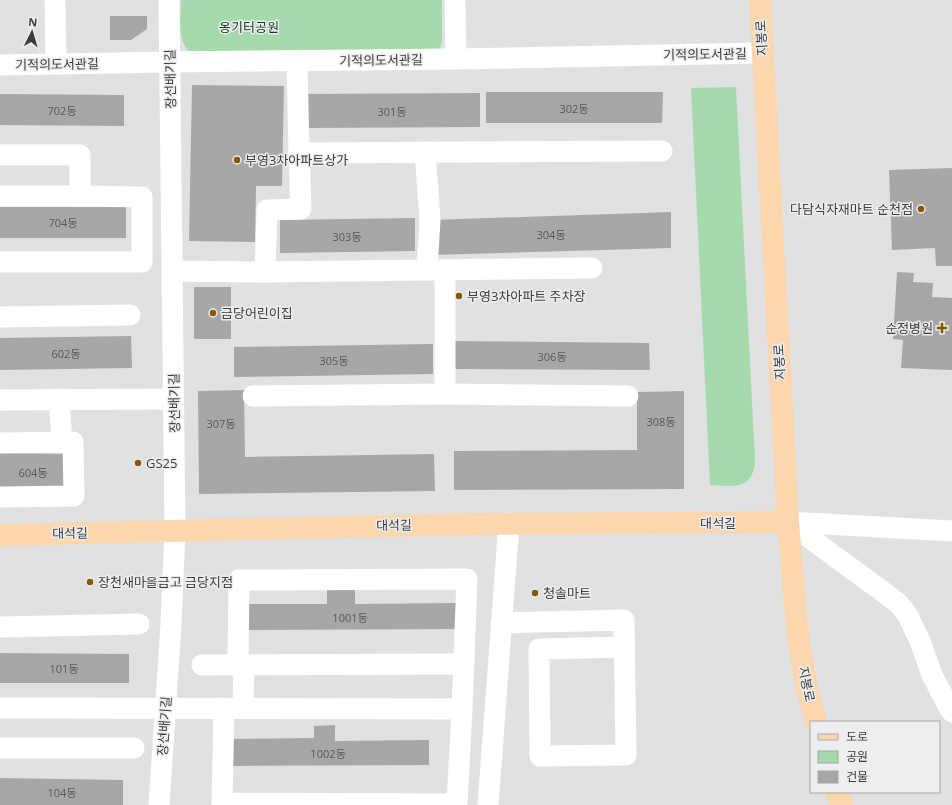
<svg xmlns="http://www.w3.org/2000/svg" width="952" height="805" font-family="'Open Sans','Noto Sans KR',sans-serif">
<style>
.green{fill:#a5dbac}
.building{fill:#a8a7a8}
.lines{fill:none;stroke-linecap:round;stroke-linejoin:round}
.minor{stroke:#fff;stroke-width:21}
.major{stroke:#fcd6ad;stroke-width:22}
.poi-dot{fill:#885700;stroke:#edeef0;stroke-width:1.5}
.labels{text-anchor:middle;dominant-baseline:central;stroke-width:3;stroke-linejoin:round;paint-order:stroke}
.number-label{font-size:11px;fill:#575758}
.park-label{font-size:13px;fill:#103c1b;stroke:#edeef0}
.street-label{font-size:13px;fill:#3c3c3d;stroke:#edeef0}
.poi-label{font-size:13px;fill:#3c3c3d;stroke:#edeef0;text-anchor:start}
</style>
<rect width="100%" height="100%" fill="#e0e1e2"/>
<!-- green -->
<g class="green">
<path d="M181,0h261v39l-1,7 -4,5 -241,3c-3,-1 -6,-2 -8,-4 -11,-11 -7,-36 -7,-50z"/>
<path d="M736,87l19,374c-2,30 -23,25 -45,24l-19,-397z"/>
</g>
<!-- building -->
<g class="building">
<polygon points="110,16 147,16 147,29 131,40 110,40"/>
<polygon points="192,85 284,86 282,186 256,186 255,242 189,241"/>
<polygon points="486,92 663,92 662,123 486,123"/>
<polygon points="480,93 480,127 304,128 303,94"/>
<polygon points="0,94 124,95 124,126 0,125"/>
<polygon points="952,168 952,266 936,266 935,248 892,250 889,170"/>
<rect x="0" y="207" width="126" height="31"/>
<polygon points="671,212 671,248 431,255 430,220"/>
<polygon points="415,218 415,251 280,253 280,220"/>
<polygon points="897,272 914,273 913,282 933,283 932,297 952,298 952,370 901,368 903,340 893,339"/>
<rect x="194" y="287" width="37" height="52"/>
<polygon points="131,336 132,368 0,370 0,338"/>
<polygon points="454,341 649,343 650,370 455,369"/>
<polygon points="433,344 433,374 234,377 234,347"/>
<polygon points="244,390 245,457 434,454 435,491 199,494 198,391"/>
<polygon points="684,391 684,489 454,490 454,451 637,450 637,392"/>
<polygon points="0,453 66,454 66,491 0,491"/>
<polygon points="355,589 355,604 457,603 457,629 244,630 244,604 327,604 327,590"/>
<polygon points="0,653 129,654 129,683 0,683"/>
<polygon points="335,725 335,741 429,740 429,765 228,766 228,739 314,738 314,726"/>
<polygon points="0,778 123,780 123,805 0,805"/>
</g>
<g class="lines">
<!-- minor -->
<g class="minor">
<polyline points="55,0 56,64"/>
<polyline points="455,0 456,59"/>
<polyline points="0,65 170,62 456,59 762,53"/>
<polyline points="425,152 430,220 427,270"/>
<polyline points="299,153 662,151"/>
<polyline points="0,155 80,155 80,196 142,197 142,262 0,262"/>
<polyline points="0,196 80,196"/>
<polyline points="172,271 265,272 592,268"/>
<polyline points="265,272 267,210 301,209 299,153 297,61"/>
<polyline points="0,317 130,315"/>
<polyline points="445,394 445,270"/>
<polyline points="253,396 445,394 628,396"/>
<polyline points="59,399 62,442"/>
<polyline points="0,400 173,399"/>
<polyline points="0,443 73,442 74,496 0,497"/>
<polyline points="788,522 886,594 899,604 908,616 920,641 932,675 948,706 952,712"/>
<polyline points="788,522 952,531"/>
<polyline points="501,623 624,620 626,755 540,756 539,649 624,647"/>
<polyline points="0,627 139,624"/>
<polyline points="202,665 464,664"/>
<polyline points="238,665 239,580 467,579 462,709"/>
<polyline points="0,708 462,709 457,804 222,803 224,708"/>
<polyline points="243,708 244,665"/>
<polyline points="0,748 134,748"/>
<polyline points="159,805 171,624 175,531 169,0"/>
<polyline points="488,805 509,523"/>
</g>
<!-- major -->
<g class="major">
<polyline points="760,0 788,522 798,638 807,689 816,722"/>
<polyline points="0,535 475,524 788,522"/>
<polyline points="836,792 842,805"/>
</g>
</g>
<!-- markers -->
<g class="poi-dot">
<circle cx="237" cy="160" r="4"/>
<circle cx="921" cy="209" r="4"/>
<circle cx="459" cy="296" r="4"/>
<circle cx="213" cy="313" r="4"/>
<path d="M940 322h4v4h4v4h-4v4h-4v-4h-4v-4h4z"/>
<circle cx="138" cy="463" r="4"/>
<circle cx="90" cy="582" r="4"/>
<circle cx="535" cy="593" r="4"/>
</g>
<g class="labels">
<!-- number labels -->
<g class="number-label">
<text x="574" y="108">302동</text>
<text x="62" y="110">702동</text>
<text x="392" y="111">301동</text>
<text x="63" y="222">704동</text>
<text x="551" y="234">304동</text>
<text x="347" y="236">303동</text>
<text x="66" y="353">602동</text>
<text x="552" y="356">306동</text>
<text x="334" y="360">305동</text>
<text x="661" y="421">308동</text>
<text x="221" y="423">307동</text>
<text x="33" y="472">604동</text>
<text x="350" y="617">1001동</text>
<text x="64" y="668">101동</text>
<text x="328" y="753">1002동</text>
<text x="62" y="792">104동</text>
</g>
<!-- park labels -->
<g class="park-label">
<text x="249" y="27">옹기터공원</text>
</g>
<!-- street labels -->
<g class="street-label">
<text transform="translate(761 38) rotate(-93)">지봉로</text>
<text transform="translate(705 54) rotate(-1)">기적의도서관길</text>
<text transform="translate(381 60) rotate(-1)">기적의도서관길</text>
<text transform="translate(57 64) rotate(-1)">기적의도서관길</text>
<text transform="translate(170 79) rotate(-91)">장선배기길</text>
<text transform="translate(779 362) rotate(-93)">지봉로</text>
<text transform="translate(174 403) rotate(-91)">장선배기길</text>
<text x="718" y="523">대석길</text>
<text transform="translate(394 525) rotate(-1)">대석길</text>
<text transform="translate(70 533) rotate(-1)">대석길</text>
<text transform="translate(807 684) rotate(78)">지봉로</text>
<text transform="translate(164 726) rotate(-86)">장선배기길</text>
</g>
<!-- poi labels -->
<g class="poi-label">
<text x="245" y="160">부영3차아파트상가</text>
<text x="913" y="209" text-anchor="end">다담식자재마트 순천점</text>
<text x="467" y="296">부영3차아파트 주차장</text>
<text x="221" y="313">금당어린이집</text>
<text x="933" y="328" text-anchor="end">순정병원</text>
<text x="146" y="463">GS25</text>
<text x="98" y="582">장천새마을금고 금당지점</text>
<text x="543" y="593">청솔마트</text>
</g>
</g>
<!-- legend -->
<rect x="810" y="721" width="130" height="72" fill="#edeef0" stroke="#a6a7a8"/>
<rect x="818" y="734" width="20" height="6" fill="#fcd6ad" stroke="#a6a7a8"/>
<text x="846" y="741" font-size="12" fill="#3c3c3d">도로</text>
<rect x="818" y="751" width="20" height="12" fill="#a5dbac" stroke="#a6a7a8"/>
<text x="846" y="761" font-size="12" fill="#3c3c3d">공원</text>
<rect x="818" y="771" width="20" height="12" fill="#a8a7a8" stroke="#a6a7a8"/>
<text x="846" y="781" font-size="12" fill="#3c3c3d">건물</text>
<!-- north arrow -->
<g transform="translate(32 32) rotate(5)" stroke="#edeef0" stroke-width="3" paint-order="stroke">
<path d="M0-3L7 15L0 10L-7 15Z" fill="#3c3c3d"/>
<text y="-6" font-size="11" font-weight="bold" text-anchor="middle" fill="#3c3c3d">N</text>
</g>
</svg>
